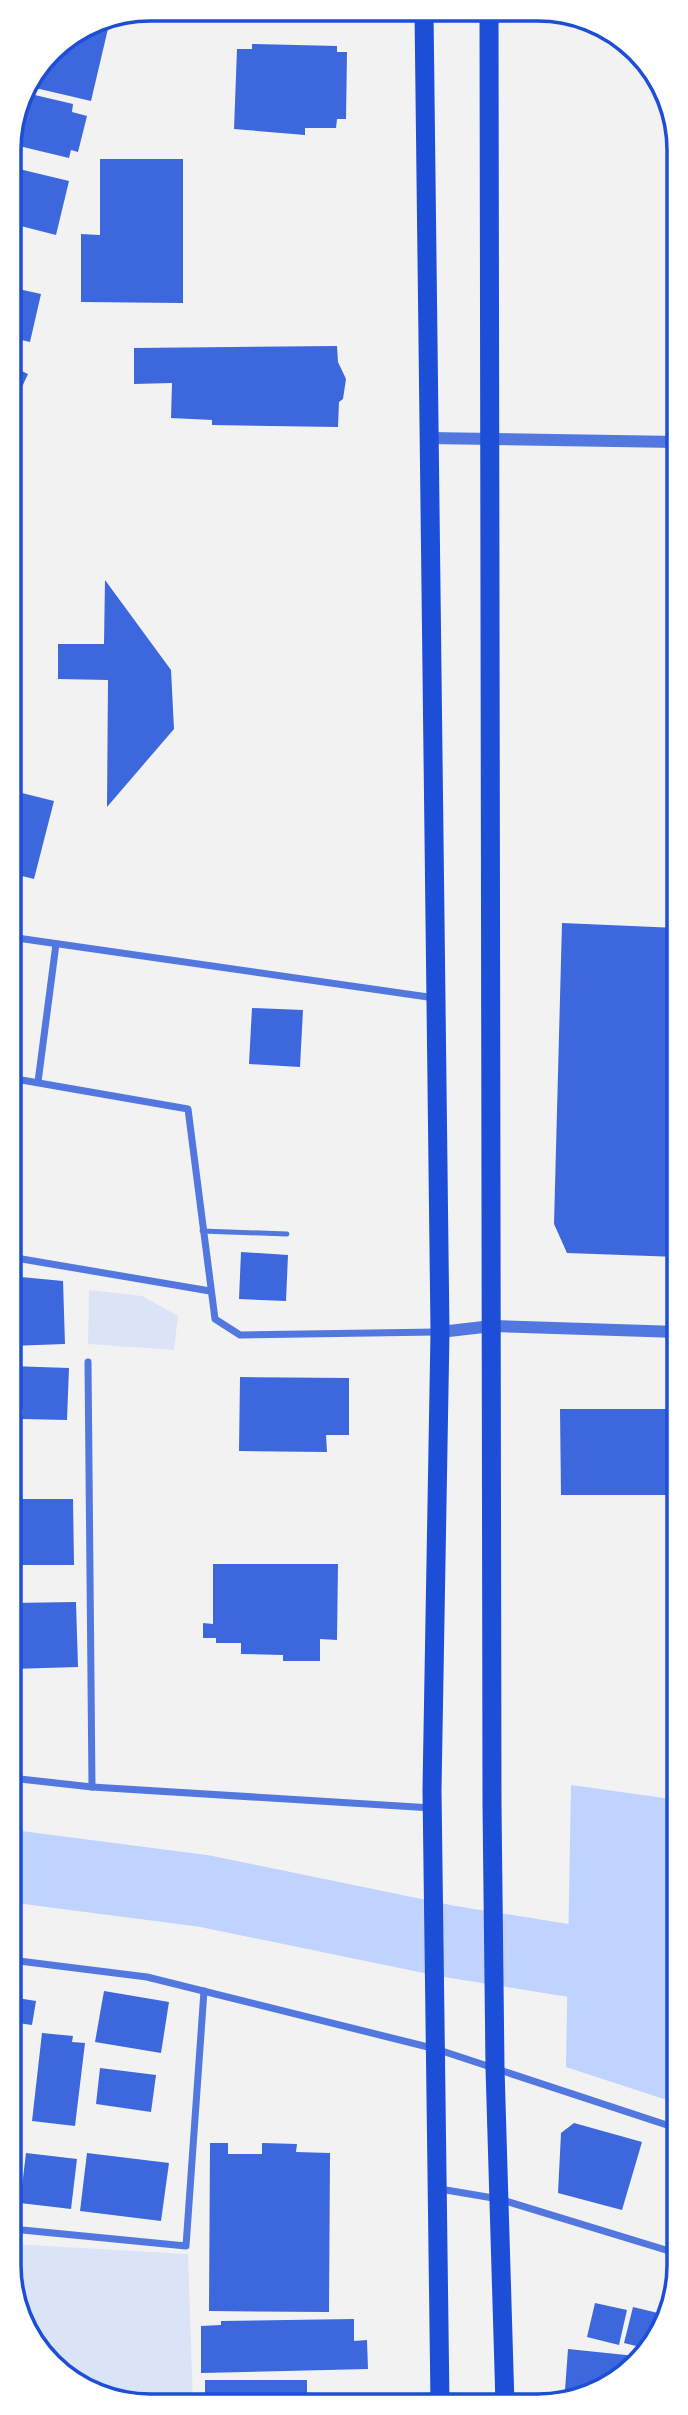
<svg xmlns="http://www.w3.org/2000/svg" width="688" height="2415" font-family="Helvetica,sans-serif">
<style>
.green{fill:#dbe4f7}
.water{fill:#bfd3fe}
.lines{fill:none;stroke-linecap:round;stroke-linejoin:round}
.river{stroke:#bfd3fe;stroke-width:72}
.building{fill:#3d67dc}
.service{stroke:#5277de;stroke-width:5}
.minor{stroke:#5277de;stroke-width:7}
.tertiary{stroke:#5277de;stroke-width:12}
.trunk{stroke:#1d4ed8;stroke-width:19}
.rim{fill:none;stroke:#1d4ed8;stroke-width:3.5}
</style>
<rect width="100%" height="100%" fill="#f2f2f2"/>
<!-- green -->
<g class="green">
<polygon points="89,1290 142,1296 178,1316 174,1350 88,1344"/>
<polygon points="11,2244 188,2254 193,2403 122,2403 50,2365 11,2292"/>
</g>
<!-- water -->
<polygon class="water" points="571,1785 678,1800 679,2104 566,2067"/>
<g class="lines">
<!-- river -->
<polyline class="river" points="11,1866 204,1891 447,1941 628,1970"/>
</g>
<!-- building -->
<g class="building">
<polygon points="111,16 91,101 31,87 33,75 50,50 96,19"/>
<polygon points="252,44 337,46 337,52 347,52 346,119 337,119 336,128 305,128 305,135 234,129 237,49 252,49"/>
<polygon points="22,92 73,104 72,112 87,116 78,152 71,150 69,158 19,146 20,139 10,137"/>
<polygon points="100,159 183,159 183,303 81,302 81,234 100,235"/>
<polygon points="19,169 69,181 56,235 9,223 9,207"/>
<polygon points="9,287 41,294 30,342 9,337"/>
<polygon points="337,346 338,362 346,379 343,399 339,402 338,427 212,425 212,420 171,418 172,383 134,384 134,348"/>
<polygon points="9,365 28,374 9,415"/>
<polygon points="9,527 21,529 14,561 21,563 16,585 12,585 11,590"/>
<polygon points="105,580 171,670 174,729 107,807 108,680 58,679 58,644 104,644"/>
<polygon points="10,790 54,801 34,879 10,873"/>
<polygon points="562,923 677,928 678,1257 567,1253 554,1224"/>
<polygon points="252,1008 303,1010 300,1067 249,1064"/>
<polygon points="241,1252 288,1255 286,1301 239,1299"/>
<polygon points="10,1276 63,1281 65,1344 10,1346"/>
<polygon points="10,1366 69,1368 67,1420 22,1419 23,1410 10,1409"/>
<polygon points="240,1377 349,1378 349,1435 326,1435 327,1452 239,1451"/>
<polygon points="560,1409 678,1409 678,1495 561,1495"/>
<polygon points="11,1499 73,1499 74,1565 11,1565"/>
<polygon points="213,1564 338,1564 337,1640 320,1639 320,1661 283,1661 283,1655 241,1654 241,1643 216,1643 216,1638 203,1638 203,1623 213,1624"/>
<polygon points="76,1602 78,1667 11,1669 11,1603"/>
<polygon points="104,1991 169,2002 161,2053 95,2042"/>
<polygon points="11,1997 36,2001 32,2025 11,2022"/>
<polygon points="42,2033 73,2036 72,2042 85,2043 75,2126 32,2121"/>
<polygon points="100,2068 156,2075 151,2112 96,2104"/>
<polygon points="11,2120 21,2121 18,2165 11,2164"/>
<polygon points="574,2123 642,2142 622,2210 558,2193 561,2133"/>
<polygon points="210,2143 228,2143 228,2154 262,2154 262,2143 297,2144 296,2152 330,2153 329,2312 209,2311"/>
<polygon points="26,2153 77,2159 71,2209 20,2203"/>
<polygon points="87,2153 169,2163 161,2221 80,2211"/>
<polygon points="595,2303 627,2310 619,2345 587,2337"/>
<polygon points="633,2307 662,2314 648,2349 624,2343"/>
<polygon points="354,2319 354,2341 367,2340 368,2369 201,2373 201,2326 221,2325 221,2321"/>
<polygon points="568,2349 645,2357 564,2404"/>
<polygon points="205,2380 307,2380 307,2404 205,2403"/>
</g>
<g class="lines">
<!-- service -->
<polyline class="service" points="202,1231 287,1234"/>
<!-- minor -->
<g class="minor">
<polyline points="10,937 435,998"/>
<polyline points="10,1078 188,1109 215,1319 240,1335 437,1332"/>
<polyline points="38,1082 56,944"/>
<polyline points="10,1257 210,1291"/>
<polyline points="88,1362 92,1787"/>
<polyline points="11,1778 92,1787 432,1808"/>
<polyline points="11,1960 147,1977 436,2049 679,2129"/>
<polyline points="440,2189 499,2199 679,2254"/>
<polyline points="12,2229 186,2246 204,1991"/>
</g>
<!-- tertiary -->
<g class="tertiary">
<polyline points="428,438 677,442"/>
<polyline points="440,1332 492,1326 678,1332"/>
</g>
<!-- trunk -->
<g class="trunk">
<polyline points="424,11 440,1332 432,1790 440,2404"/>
<polyline points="489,11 492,1805 495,2068 505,2404"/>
</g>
</g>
<!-- crop -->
<path d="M0 0H688V2415H0ZM150 21H538A129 129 0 0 1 667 150V2265A129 129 0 0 1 538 2394H150A129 129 0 0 1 21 2265V150A129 129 0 0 1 150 21Z" fill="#fff" fill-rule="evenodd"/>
<path class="rim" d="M150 21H538A129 129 0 0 1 667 150V2265A129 129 0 0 1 538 2394H150A129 129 0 0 1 21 2265V150A129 129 0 0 1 150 21Z"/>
</svg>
